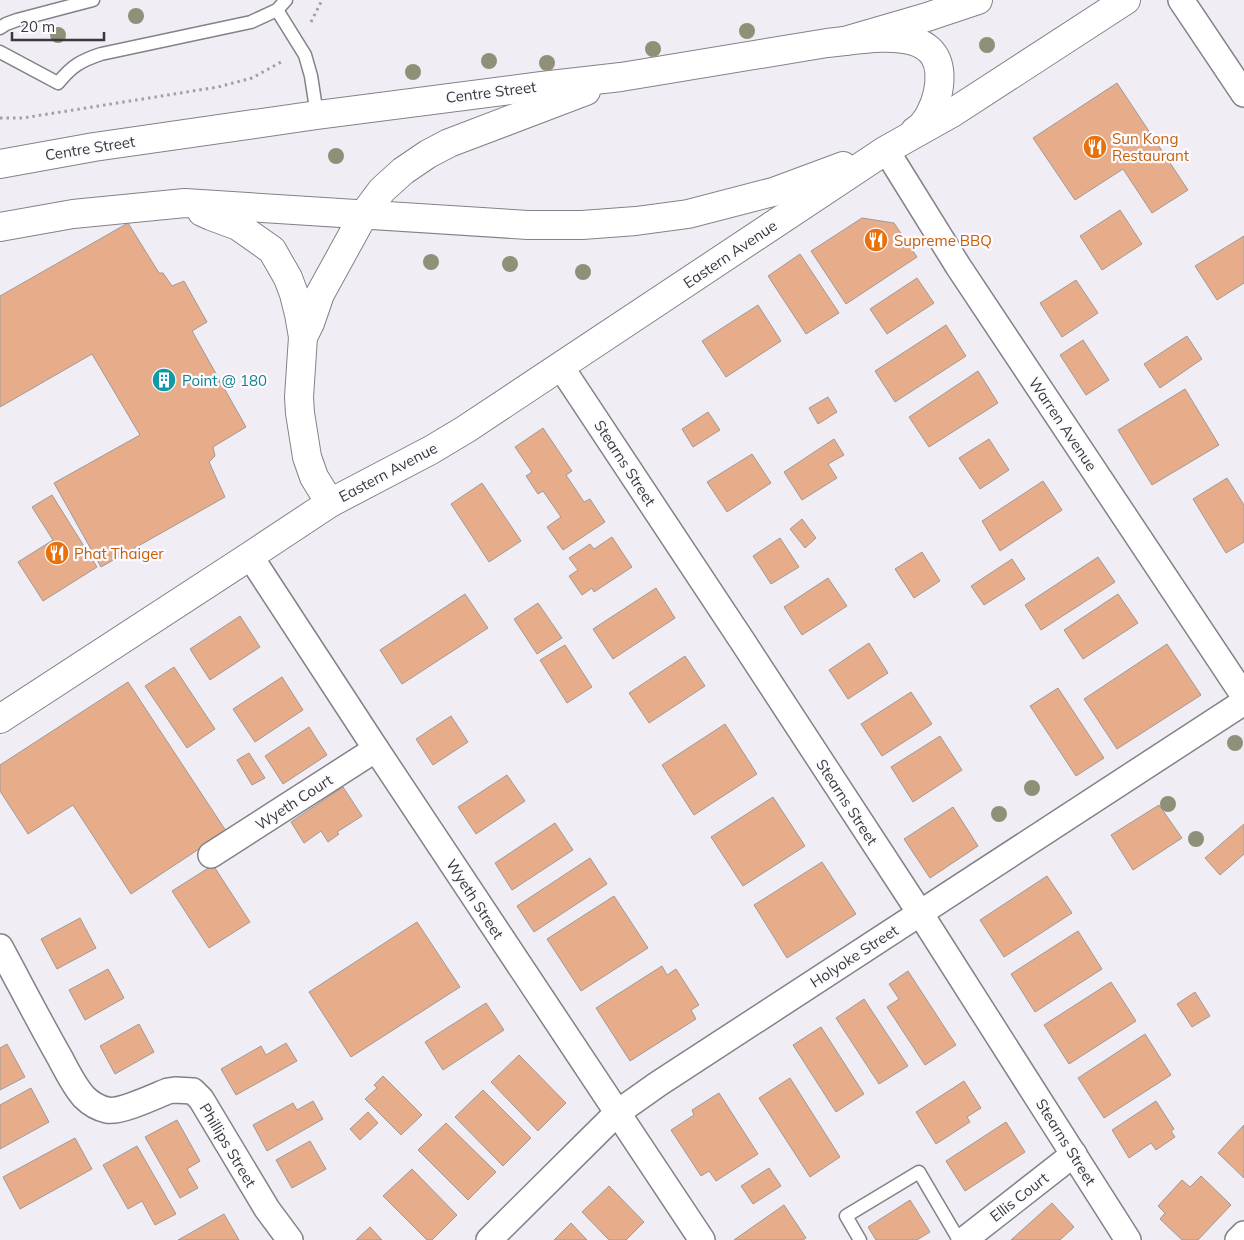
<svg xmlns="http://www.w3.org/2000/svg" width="1244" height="1240" font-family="Mulish,sans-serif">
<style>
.building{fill:#e7ad8b;stroke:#a19995}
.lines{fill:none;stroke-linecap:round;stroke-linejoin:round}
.service-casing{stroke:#848188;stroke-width:15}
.minor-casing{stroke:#848188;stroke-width:28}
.primary-casing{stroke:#848188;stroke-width:30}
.path{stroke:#a29fa5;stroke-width:3;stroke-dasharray:2.5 4;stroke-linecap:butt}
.service{stroke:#fff;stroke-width:12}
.minor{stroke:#fff;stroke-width:25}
.primary{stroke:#fff;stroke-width:28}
.tree{fill:#908f78}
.labels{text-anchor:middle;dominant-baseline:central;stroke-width:4.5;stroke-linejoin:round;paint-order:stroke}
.street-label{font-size:15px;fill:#39383b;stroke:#fdfbff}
.food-label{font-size:15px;fill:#c56008;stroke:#fdfbff;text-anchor:start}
.culture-label{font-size:15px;fill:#0d838f;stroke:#fdfbff;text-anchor:start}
</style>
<rect width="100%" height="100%" fill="#f1edf5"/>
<!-- building -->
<g class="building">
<polygon points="1117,83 1188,190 1152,213 1123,169 1075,200 1033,138"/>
<polygon points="1120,210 1142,244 1102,270 1080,236"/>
<polygon points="862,218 894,223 917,257 846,304 811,251"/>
<polygon points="128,223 159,273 163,273 172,286 184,281 207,322 192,331 246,427 213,447 215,456 209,462 225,497 101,567 54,483 140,435 92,354 0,407 0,296"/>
<polygon points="1244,236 1244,283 1217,300 1195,266"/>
<polygon points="800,254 839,313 806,334 768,276"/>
<polygon points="917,278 934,303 887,334 870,309"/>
<polygon points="1076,280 1098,313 1062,337 1040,303"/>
<polygon points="758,305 781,341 726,377 702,341"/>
<polygon points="946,325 966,356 895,402 875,371"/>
<polygon points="1187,336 1202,359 1160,388 1144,364"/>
<polygon points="1083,340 1109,380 1086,395 1060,355"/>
<polygon points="978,371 998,403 929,447 909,417"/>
<polygon points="1185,389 1219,445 1152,485 1118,430"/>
<polygon points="828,397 837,412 818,424 809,408"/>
<polygon points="708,412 720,430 693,447 682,429"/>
<polygon points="543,428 572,471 566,475 584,502 590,499 605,522 563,550 547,527 561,517 543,491 538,494 526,476 532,472 515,447"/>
<polygon points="834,439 844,455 828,464 837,478 802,500 784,472"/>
<polygon points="989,439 1009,470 980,489 959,458"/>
<polygon points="752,454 771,483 727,512 707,482"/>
<polygon points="1227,478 1244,505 1244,542 1226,553 1193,499"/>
<polygon points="1043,481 1062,510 1000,551 982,521"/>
<polygon points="482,483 521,541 489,562 451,504"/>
<polygon points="52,495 97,567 43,601 18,562 53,540 32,507"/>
<polygon points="802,519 816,538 805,548 790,529"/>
<polygon points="612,537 632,567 594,592 592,588 582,595 569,576 578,570 569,558 590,544 594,549"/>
<polygon points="780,538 799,567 771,584 753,556"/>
<polygon points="922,552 940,581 914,598 895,569"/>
<polygon points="1098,557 1115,582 1041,630 1025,605"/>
<polygon points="1012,559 1025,579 984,605 971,586"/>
<polygon points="828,578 847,606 802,635 784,607"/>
<polygon points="656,588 675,618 613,659 593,629"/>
<polygon points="465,594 488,628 402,684 380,650"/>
<polygon points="1118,594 1138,623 1083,659 1064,630"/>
<polygon points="538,603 562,638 537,654 514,619"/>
<polygon points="240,616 260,647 210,680 190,649"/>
<polygon points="869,643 888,673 848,699 829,670"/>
<polygon points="1167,644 1201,695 1117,749 1084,699"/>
<polygon points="565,645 592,687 567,703 540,660"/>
<polygon points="685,656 705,686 649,723 629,693"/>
<polygon points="174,667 215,729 187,748 145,686"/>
<polygon points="282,677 303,710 255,742 233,709"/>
<polygon points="128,682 226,831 131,894 73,805 28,834 0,791 0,765"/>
<polygon points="1058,688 1104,758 1076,776 1030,706"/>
<polygon points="911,692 932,724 882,756 861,724"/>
<polygon points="451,716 468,742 433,765 416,739"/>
<polygon points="725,724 757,774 694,815 662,765"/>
<polygon points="309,727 327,755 283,784 265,756"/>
<polygon points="940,736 962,770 913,802 891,767"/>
<polygon points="249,753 265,778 252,785 237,760"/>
<polygon points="507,775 525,801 476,834 458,807"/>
<polygon points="343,787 362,816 337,832 339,834 328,842 321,831 304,843 291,822"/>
<polygon points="773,797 805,846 743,886 711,837"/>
<polygon points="1159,805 1182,838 1133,870 1111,835"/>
<polygon points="953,807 978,846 930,878 904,839"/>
<polygon points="555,823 573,850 512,890 495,863"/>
<polygon points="1244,824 1244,854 1220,875 1205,858"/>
<polygon points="590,858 607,884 534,932 517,906"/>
<polygon points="822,862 856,914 787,958 754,905"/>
<polygon points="213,865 250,922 209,948 172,891"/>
<polygon points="1047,876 1072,913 1004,957 980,920"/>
<polygon points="614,896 648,948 581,991 547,939"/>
<polygon points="80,918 96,948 57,969 41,939"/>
<polygon points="417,922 460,987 351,1057 309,992"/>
<polygon points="1078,931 1102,969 1035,1012 1011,974"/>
<polygon points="662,966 667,975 676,969 699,1005 691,1010 696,1019 630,1061 596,1008"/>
<polygon points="108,969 124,998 85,1020 69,990"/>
<polygon points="908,971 956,1045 925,1065 887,1007 899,999 889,984"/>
<polygon points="1111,982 1136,1021 1069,1064 1044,1025"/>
<polygon points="1195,992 1210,1016 1192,1027 1177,1004"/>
<polygon points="864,999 908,1066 879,1084 836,1018"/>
<polygon points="486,1003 504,1030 443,1070 425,1042"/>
<polygon points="139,1024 154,1052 115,1074 100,1046"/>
<polygon points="821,1027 864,1094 836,1112 793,1045"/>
<polygon points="1145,1034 1171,1075 1104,1118 1078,1078"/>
<polygon points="286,1043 297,1061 236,1095 221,1069 261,1046 266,1055"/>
<polygon points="7,1044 25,1077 0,1090 0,1048"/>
<polygon points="519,1055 566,1103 538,1131 491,1082"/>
<polygon points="383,1076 422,1115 401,1135 365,1099 377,1088 374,1085"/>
<polygon points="790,1078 840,1157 810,1177 759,1098"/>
<polygon points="964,1081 981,1108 967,1117 970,1122 936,1144 916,1112"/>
<polygon points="31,1088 49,1122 0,1149 0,1105"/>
<polygon points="483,1090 531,1138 503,1166 455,1117"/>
<polygon points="719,1093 758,1154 716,1181 709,1171 701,1176 671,1130 694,1115 692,1110"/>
<polygon points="313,1101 323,1119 267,1151 253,1125 293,1103 297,1110"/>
<polygon points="1156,1101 1174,1129 1171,1131 1175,1137 1156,1150 1151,1143 1129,1158 1112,1130"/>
<polygon points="368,1112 378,1123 360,1140 350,1129"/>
<polygon points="177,1120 200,1161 187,1169 198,1188 180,1198 145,1137"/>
<polygon points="1006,1122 1025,1152 965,1191 946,1161"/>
<polygon points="446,1123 496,1172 468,1200 418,1150"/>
<polygon points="1244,1125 1244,1178 1218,1153"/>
<polygon points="75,1138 92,1169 20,1209 3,1177"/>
<polygon points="310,1141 326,1169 292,1188 276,1160"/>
<polygon points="137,1146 176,1214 155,1225 142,1201 128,1209 103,1165"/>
<polygon points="769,1168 781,1186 753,1204 741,1186"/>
<polygon points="412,1169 457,1215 432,1240 427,1240 383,1196"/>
<polygon points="1201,1176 1231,1205 1198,1240 1182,1240 1160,1219 1165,1213 1158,1206 1182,1180 1190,1187"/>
<polygon points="609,1186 644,1222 626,1240 609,1240 582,1212"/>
<polygon points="910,1200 930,1232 917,1240 876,1240 868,1227"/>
<polygon points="1052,1203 1074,1227 1060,1240 1011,1240"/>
<polygon points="784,1205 806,1238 803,1240 734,1240"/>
<polygon points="224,1214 239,1240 178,1240"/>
<polygon points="571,1223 587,1240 554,1240"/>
<polygon points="370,1227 382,1240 356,1240"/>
</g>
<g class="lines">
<!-- service casing -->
<g class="service-casing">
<g id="service">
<polyline points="277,10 305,55 311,76 317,115"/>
<polyline points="0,28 6,24 17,20 93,0"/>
<path d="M0,52l58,31c14,-17 22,-22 43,-29l150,-32 26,-12 9,-10"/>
<polyline points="860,1240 846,1216 919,1172 959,1240"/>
</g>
</g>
<!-- minor casing -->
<g class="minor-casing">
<g id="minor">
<polyline points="1181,0 1244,94"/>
<polyline points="886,150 958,266 1244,696"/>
<polyline points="561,367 743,642 920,913 1128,1240"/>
<polyline points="250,556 376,749 702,1240"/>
<polyline points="211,855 376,749"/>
<path d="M0,947c20,37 39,74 60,111 7,13 14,28 24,39 6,6 14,11 23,13 13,3 48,-14 61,-19l7,-1 18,1 8,8 66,110 23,31"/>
<polyline points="489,1240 617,1113 658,1084 1244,702"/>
<polyline points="964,1240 1074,1154"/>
<polyline points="1238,1240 1244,1234"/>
</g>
</g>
<!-- primary casing -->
<g class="primary-casing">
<g id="primary">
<path d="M845,41c43,-5 105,-13 93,51 -3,14 -11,32 -23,39"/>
<polyline points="0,164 94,147 317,115 542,86 621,77 827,43 845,41 924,18 978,0"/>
<polyline points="202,212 211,216 238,226 272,250 288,278 294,294 299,314 303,337"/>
<polyline points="0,227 73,214 185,203 528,225 582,225 636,221 688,214 773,192 843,166"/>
<polyline points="330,503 314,477 307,457 300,413 299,397 303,337 310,323 320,294 364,214 382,190 403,171 428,154 449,143 586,91"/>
<polyline points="0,719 250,556 330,503 431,450 466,429 886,150 952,113 1126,0"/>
</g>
</g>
<!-- path -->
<g class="path">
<polyline points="311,22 322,0"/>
<polyline points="0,118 23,118 218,87 252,78 283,61"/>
</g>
<!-- service -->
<use href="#service" class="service"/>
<!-- minor -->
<use href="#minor" class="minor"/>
<!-- primary -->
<use href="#primary" class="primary"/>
</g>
<!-- trees -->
<g class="tree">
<circle cx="136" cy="16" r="8"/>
<circle cx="747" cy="31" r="8"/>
<circle cx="58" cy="35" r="8"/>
<circle cx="987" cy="45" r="8"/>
<circle cx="653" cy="49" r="8"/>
<circle cx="489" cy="61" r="8"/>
<circle cx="547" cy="63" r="8"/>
<circle cx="413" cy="72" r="8"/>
<circle cx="336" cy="156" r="8"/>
<circle cx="431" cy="262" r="8"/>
<circle cx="510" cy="264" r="8"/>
<circle cx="583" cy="272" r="8"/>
<circle cx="1235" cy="743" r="8"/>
<circle cx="1032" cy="788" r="8"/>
<circle cx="1168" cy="804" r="8"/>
<circle cx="999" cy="814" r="8"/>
<circle cx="1196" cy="839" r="8"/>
</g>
<!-- icons -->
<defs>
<g id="restaurant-disc" transform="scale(1.25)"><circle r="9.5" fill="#e8710a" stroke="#fdfbff"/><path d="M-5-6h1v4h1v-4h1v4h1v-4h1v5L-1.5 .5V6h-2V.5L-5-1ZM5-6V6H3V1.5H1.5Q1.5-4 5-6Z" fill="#fff"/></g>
<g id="building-disc" transform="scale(1.25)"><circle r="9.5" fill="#0f9aa8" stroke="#fdfbff"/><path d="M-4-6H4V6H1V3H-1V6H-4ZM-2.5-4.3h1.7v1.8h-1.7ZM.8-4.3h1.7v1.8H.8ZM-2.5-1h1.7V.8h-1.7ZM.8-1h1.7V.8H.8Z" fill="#fff"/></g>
</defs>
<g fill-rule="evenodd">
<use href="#restaurant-disc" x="1095" y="147"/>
<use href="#restaurant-disc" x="876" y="240"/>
<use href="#building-disc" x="164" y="380"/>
<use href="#restaurant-disc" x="57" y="553"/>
</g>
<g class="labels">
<!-- street labels -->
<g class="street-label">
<text transform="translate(491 92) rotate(-7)">Centre Street</text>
<text transform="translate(90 148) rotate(-9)">Centre Street</text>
<text transform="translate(730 254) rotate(-34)">Eastern Avenue</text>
<text transform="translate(1063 424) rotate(56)">Warren Avenue</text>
<text transform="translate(625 463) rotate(57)">Stearns Street</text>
<text transform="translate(388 472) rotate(-28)">Eastern Avenue</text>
<text transform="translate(294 802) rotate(-33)">Wyeth Court</text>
<text transform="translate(847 802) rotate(57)">Stearns Street</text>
<text transform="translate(475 899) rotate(57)">Wyeth Street</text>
<text transform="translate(854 956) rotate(-33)">Holyoke Street</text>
<text transform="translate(1066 1142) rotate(58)">Stearns Street</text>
<text transform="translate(228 1145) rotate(59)">Phillips Street</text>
<text transform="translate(1019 1197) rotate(-38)">Ellis Court</text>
</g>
<!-- food labels -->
<g class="food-label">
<text x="1112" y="138">Sun Kong<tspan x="1112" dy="17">Restaurant</tspan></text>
<text x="894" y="240">Supreme BBQ</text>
<text x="74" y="553">Phat Thaiger</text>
</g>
<!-- culture labels -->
<g class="culture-label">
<text x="182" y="380">Point @ 180</text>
</g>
</g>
<!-- scale -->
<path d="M12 32v8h92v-8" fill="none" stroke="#39383b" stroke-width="2.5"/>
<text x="20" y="32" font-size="15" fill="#39383b" stroke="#fdfbff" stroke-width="4" paint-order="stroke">20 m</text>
</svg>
